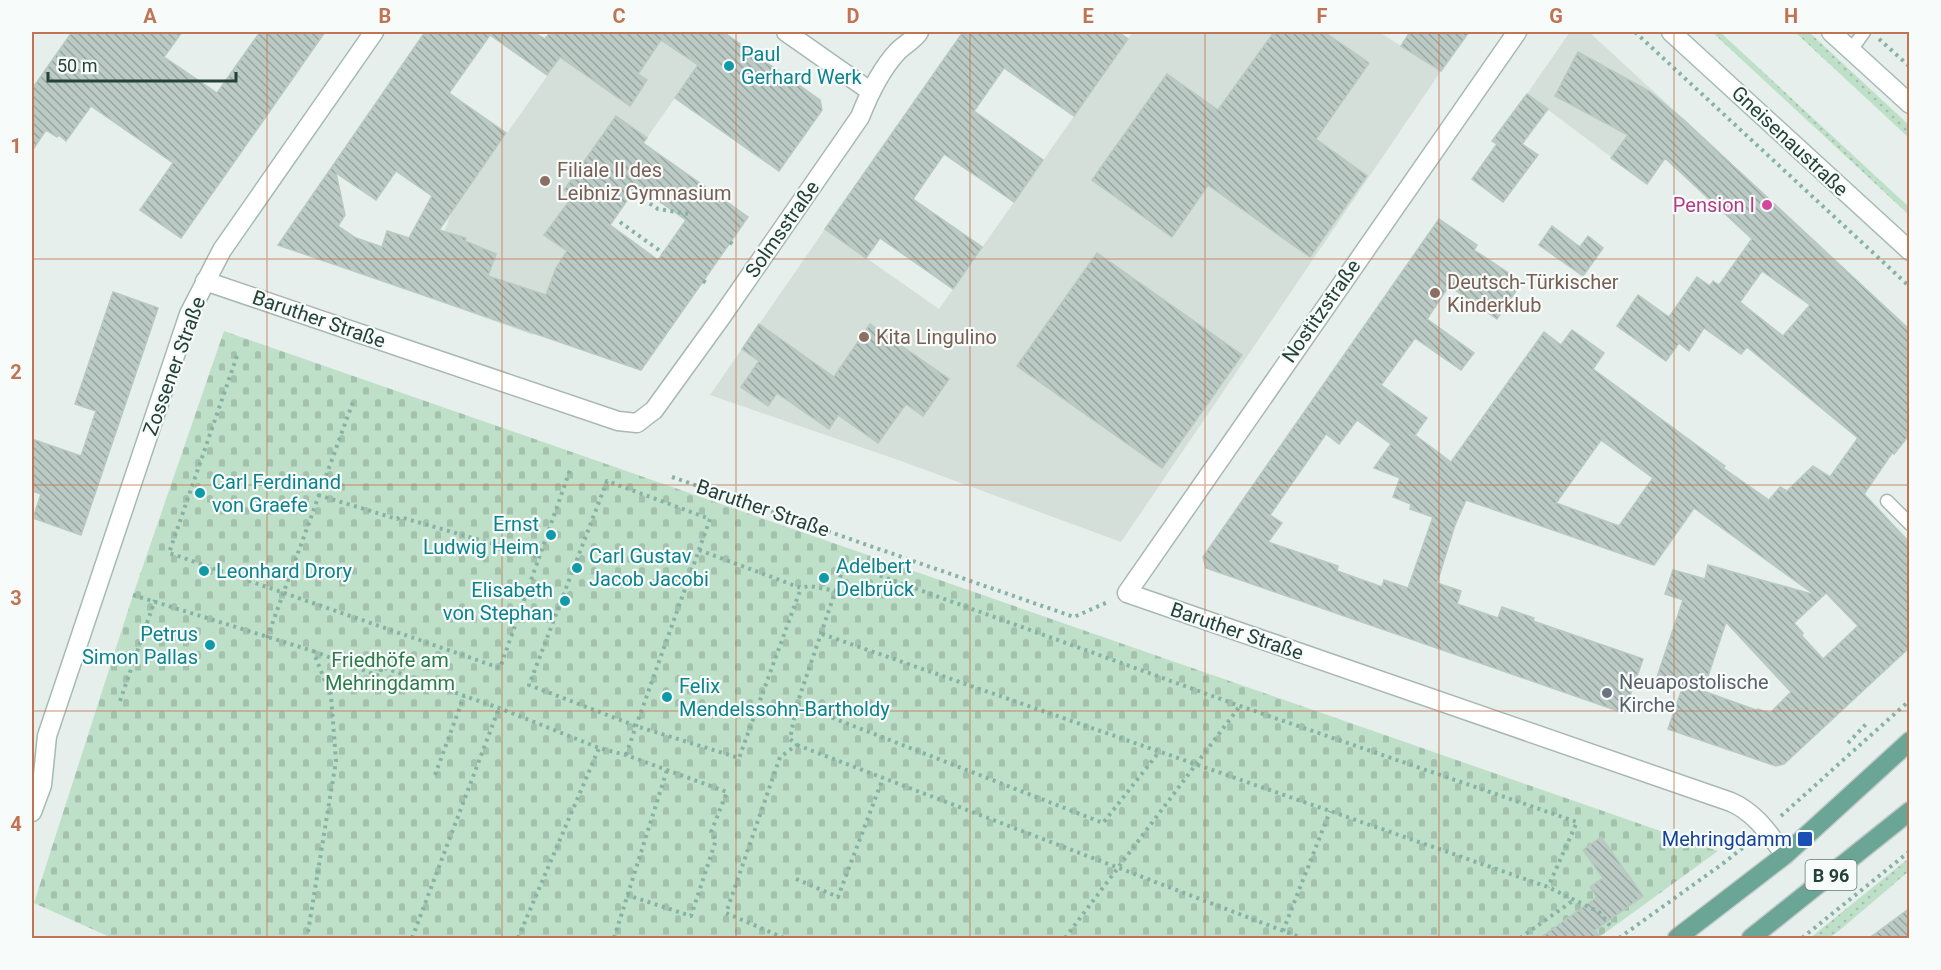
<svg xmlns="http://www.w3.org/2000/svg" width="1941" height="970" font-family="Roboto,sans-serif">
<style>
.built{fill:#d4dfda}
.grass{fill:url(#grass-dots)}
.cemetery{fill:url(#cemetery-stones)}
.building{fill:url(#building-back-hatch);stroke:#b8c9c2;stroke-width:1.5;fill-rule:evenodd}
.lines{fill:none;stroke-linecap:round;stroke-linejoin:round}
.lane-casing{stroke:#a8b8b2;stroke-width:15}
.street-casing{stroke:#a8b8b2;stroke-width:21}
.secondary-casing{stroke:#a4bbb3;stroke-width:21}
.primary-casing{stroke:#c2cac8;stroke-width:21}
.path{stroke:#86b3a5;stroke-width:4;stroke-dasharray:3 4.5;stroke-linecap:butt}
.lane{stroke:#fff;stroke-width:12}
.street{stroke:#fff;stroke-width:18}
.secondary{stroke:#fff;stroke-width:18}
.primary{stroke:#6aa596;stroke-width:18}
.grid{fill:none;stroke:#c07456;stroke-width:1.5;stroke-opacity:0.55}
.culture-dot{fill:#0f9aa8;stroke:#f7fbf9;stroke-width:2}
.education-dot{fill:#8d6e63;stroke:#f7fbf9;stroke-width:2}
.hotel-dot{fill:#d1479c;stroke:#f7fbf9;stroke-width:2}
.worship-dot{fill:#6b7280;stroke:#f7fbf9;stroke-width:2}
.transit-dot{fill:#1a4fb4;stroke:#f7fbf9;stroke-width:2}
.labels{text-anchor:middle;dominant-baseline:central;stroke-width:4.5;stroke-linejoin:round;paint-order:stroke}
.shield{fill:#f7fbf9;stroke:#637a73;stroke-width:1.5}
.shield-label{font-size:18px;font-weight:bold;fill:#24423a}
.culture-label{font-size:20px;fill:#0d838f;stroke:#f7fbf9;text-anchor:start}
.street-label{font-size:20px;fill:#24423a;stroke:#f7fbf9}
.education-label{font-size:20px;fill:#785e54;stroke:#f7fbf9;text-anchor:start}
.hotel-label{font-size:20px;fill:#b23c85;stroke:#f7fbf9;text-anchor:end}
.park-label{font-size:20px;fill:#2d7a4b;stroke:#f7fbf9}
.worship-label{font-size:20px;fill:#5b616d;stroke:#f7fbf9;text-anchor:start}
.transit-label{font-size:20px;fill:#164399;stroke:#f7fbf9;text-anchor:end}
.neatline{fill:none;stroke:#c07456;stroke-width:2}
.grid-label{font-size:20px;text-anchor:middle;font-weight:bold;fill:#c07456}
</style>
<defs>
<pattern id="grass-dots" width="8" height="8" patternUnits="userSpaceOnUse" patternTransform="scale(1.5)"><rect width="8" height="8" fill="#bfe0c8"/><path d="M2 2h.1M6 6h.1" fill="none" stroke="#a4c1ad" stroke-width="1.8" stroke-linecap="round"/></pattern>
<pattern id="cemetery-stones" width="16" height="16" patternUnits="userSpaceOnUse" patternTransform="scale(1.5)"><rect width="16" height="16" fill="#bfe0c8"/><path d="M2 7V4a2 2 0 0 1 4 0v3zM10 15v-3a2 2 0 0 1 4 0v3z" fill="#a4c1ad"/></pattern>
<pattern id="building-back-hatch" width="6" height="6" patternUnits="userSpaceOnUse" patternTransform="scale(1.5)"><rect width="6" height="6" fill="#bbcac4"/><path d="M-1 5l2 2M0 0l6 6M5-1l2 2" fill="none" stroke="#98a6a0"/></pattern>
</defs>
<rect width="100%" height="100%" fill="#e6efeb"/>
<!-- built -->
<g class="built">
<polygon points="578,32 721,32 556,268 533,335 422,295 451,213"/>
<polygon points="1133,32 1379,32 1441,71 1121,542 901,461 710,395 825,229 939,309"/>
<polygon points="1570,32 1589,32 1690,125 1647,184 1527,94"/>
</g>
<!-- grass -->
<g class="grass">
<polygon points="1712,32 1720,32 1909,207 1909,215"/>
<polygon points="1795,32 1809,32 1909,125 1909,138"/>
<polygon points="1909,858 1909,871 1840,930 1829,938 1810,938"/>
</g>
<!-- cemetery -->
<polygon class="cemetery" points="224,331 1718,851 1598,938 112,938 34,903 133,595"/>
<!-- building -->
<g class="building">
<polygon points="72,32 182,32 164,57 217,93 260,32 325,32 181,238 140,210 173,163 91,106 66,141 59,135 57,137 46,130 32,151 32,89"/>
<path d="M425,32h108l12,7 5,-7h173l97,68 2,10 -43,61 -104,-73 23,-33 -37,-25 -23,34 9,6 -17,26 -70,-49 -13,18 -57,-40 -41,58 57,40 -67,97 27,8 -1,3 31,13 -8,22 58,19 10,-27 11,-17 -23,-16 29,-39 -9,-6 52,-74 31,22 -4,5 105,74 -107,153 -363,-125zM396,171l36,25 -23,42 -22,-7 -5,16 -26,-9 -18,-12 7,-11 -9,-42 40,27zM637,186l49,34 -28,40 -48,-35z"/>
<polygon points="963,32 1118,32 1128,39 1074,116 1004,68 974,111 1043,160 1014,202 944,154 913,199 982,247 953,289 880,238 866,258 825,229"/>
<polygon points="1274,32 1324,32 1369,63 1316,139 1367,176 1310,257 1208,185 1172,237 1092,180 1167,74 1218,110"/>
<polygon points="1410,32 1469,32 1441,71 1401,46"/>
<path d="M1578,52l71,39 35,29 226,210v104l-16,20 -2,-1 -28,41 46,49v104l-126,117 -8,2 -108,-37 15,-43 -26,-9 26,-77 -18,-6 8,-24 32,9 3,-14 107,30 -121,-87 -40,57 -188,-65 -11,25 -18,58 24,8 -4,13 41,14 4,-11 32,11 -1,3 110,38 -19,54 -418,-145 -3,-11 236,-338 38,26 -3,5 48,32 -25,37 -48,-33 -22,33 47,34 -13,17 -46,-32 -34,47 46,33 -12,17 36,27 93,-130 17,13 11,-15 32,23 -11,16 132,97 -2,2 46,32 11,-13 7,4 26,-25 17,11 28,-39 -111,-91 -6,7 -37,-26 -15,23 -10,-8 -13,18 -49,-35 21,-31 31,22 28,-40 13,9 3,-5 6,4 33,-46 -87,-81 -18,26 -36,-26 17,-23 -73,-39zM1762,271l48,34 -27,31 -43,-34zM1357,420l34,24 -17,24 26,10 -7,19 18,7 -1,5 23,8 -25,71 -24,-8 -2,7 -45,-16 1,-5 -70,-24 14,-19 -12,-8 56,-81 13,10zM1601,440l52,38 -34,48 -63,-23zM1826,593l32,33 -35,33 -21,-23 1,-3 -9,-10zM1726,622l65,70 -21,21 -12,-4 -2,1 -53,-19z"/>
<polygon points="1527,94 1548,109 1522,144 1538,155 1503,202 1472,179 1497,144 1492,141"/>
<polygon points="1552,226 1580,247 1588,236 1603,248 1583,276 1539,245"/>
<polygon points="1097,253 1242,355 1162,468 1017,366"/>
<polygon points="113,292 158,308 81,535 33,518 41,494 32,491 32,439 81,456 96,411 75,404"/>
<polygon points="759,324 834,377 870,324 949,379 923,416 906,404 878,443 838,415 829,429 777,393 768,406 741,387 759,361 742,349"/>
<polygon points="1601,837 1643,896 1595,930 1601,939 1539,939 1597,897 1590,887 1603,878 1583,850"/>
<polygon points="1910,908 1910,939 1868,939"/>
</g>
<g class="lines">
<!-- lane casing -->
<g class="lane-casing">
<g id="lane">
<polyline points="1851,50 1864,32"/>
<polyline points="1887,501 1910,524"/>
</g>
</g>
<!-- street casing -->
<g class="street-casing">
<g id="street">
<polyline points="786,32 870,91"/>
<path d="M1517,32l-390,561 604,209c25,11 38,32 54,53"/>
<path d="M205,281l413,140 19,2 17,-13 68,-94 138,-199c9,-23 21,-48 38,-66 7,-7 16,-11 21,-19"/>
</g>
</g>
<!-- secondary casing -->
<g class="secondary-casing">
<g id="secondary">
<polyline points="1671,32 1910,251"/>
<polyline points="1831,32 1910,104"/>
<polyline points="32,812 42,785 47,736 189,314 222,250 374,32"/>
</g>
</g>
<!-- primary casing -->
<g class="primary-casing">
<g id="primary">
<polyline points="1677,938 1785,855 1910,741"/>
<polyline points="1751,938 1910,811"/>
</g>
</g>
<!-- path -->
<g class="path">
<polyline points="1635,32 1910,287"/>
<polyline points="1879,39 1910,67"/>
<polyline points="631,191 658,209 690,214"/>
<polyline points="620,222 663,253"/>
<polyline points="730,242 735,246"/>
<polyline points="703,281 708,284"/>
<polyline points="237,356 169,553 500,668 570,470"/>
<polyline points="672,477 1074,617 1110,601"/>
<polyline points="318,495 397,519 400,517 539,557"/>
<polyline points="699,550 801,588 809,586 836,591"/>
<polyline points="133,595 313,651 331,696 336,761 307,938"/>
<polyline points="822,634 1548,887 1599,912 1612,928"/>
<polyline points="267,638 354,399"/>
<polyline points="313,651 379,676 382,667 499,708 599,748 626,755 727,792 711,832 716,840 691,916 627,895"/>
<polyline points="120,701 155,600"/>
<polyline points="797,704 1103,823 1159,752"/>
<polyline points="1848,743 1868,722"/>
<polyline points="797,745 1302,938"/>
<polyline points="626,755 636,726 710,519 607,481 529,685 636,726 739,758 801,588"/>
<polyline points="435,775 464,696"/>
<polyline points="1781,816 1910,700"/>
<polyline points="796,879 838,897 883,778"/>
<polyline points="1283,931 1330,811"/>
<polyline points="412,938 499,708"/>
<polyline points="518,938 599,748"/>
<polyline points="614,938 667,770"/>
<polyline points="784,938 726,913 780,757 797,745 790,739 797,704 845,563 1240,706 1577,822 1548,887"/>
<polyline points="1065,938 1240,706"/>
<polyline points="1520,938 1574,900"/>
<polyline points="1619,938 1725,862 1750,842"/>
<polyline points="1802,938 1910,851"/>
</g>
<!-- lane -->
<use href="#lane" class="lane"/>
<!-- street -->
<use href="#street" class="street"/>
<!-- secondary -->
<use href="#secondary" class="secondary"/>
<!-- primary -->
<use href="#primary" class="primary"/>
</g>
<!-- grid -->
<path class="grid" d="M267,32v906M502,32v906M736,32v906M970,32v906M1205,32v906M1439,32v906M1674,32v906M32,259h1878M32,485h1878M32,711h1878"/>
<!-- markers -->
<g class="culture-dot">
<circle cx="729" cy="66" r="6"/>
<circle cx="200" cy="493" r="6"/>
<circle cx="551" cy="535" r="6"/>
<circle cx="577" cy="568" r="6"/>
<circle cx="204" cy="571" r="6"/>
<circle cx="824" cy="578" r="6"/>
<circle cx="565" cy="601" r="6"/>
<circle cx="210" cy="645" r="6"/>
<circle cx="667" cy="697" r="6"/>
</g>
<g class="education-dot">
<circle cx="545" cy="181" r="6"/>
<circle cx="1435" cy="293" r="6"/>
<circle cx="864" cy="337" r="6"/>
</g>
<circle class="hotel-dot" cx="1767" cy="205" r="6"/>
<circle class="worship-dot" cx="1607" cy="693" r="6"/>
<rect class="transit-dot" x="1797" y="831" width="16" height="16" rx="3"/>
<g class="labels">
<!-- shield labels -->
<rect class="shield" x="1805.5" y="860" width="51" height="30" rx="4.5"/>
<g class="shield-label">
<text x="1831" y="875">B 96</text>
</g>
<!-- culture labels -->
<g class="culture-label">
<text x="741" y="54">Paul<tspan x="741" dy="23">Gerhard Werk</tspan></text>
<text x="212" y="482">Carl Ferdinand<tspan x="212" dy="23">von Graefe</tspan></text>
<text x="539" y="524" text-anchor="end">Ernst<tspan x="539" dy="23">Ludwig Heim</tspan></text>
<text x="589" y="556">Carl Gustav<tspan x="589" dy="23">Jacob Jacobi</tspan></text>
<text x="836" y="566">Adelbert<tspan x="836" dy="23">Delbrück</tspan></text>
<text x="216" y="571">Leonhard Drory</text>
<text x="553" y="590" text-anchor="end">Elisabeth<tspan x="553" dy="23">von Stephan</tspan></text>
<text x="198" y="634" text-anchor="end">Petrus<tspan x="198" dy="23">Simon Pallas</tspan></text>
<text x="679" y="686">Felix<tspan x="679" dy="23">Mendelssohn-Bartholdy</tspan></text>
</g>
<!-- street labels -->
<g class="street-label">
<text transform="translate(1790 141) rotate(43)">Gneisenaustraße</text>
<text transform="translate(782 229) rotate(-55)">Solmsstraße</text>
<text transform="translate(1321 311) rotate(-55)">Nostitzstraße</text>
<text transform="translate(319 319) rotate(19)">Baruther Straße</text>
<text transform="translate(174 366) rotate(-70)">Zossener Straße</text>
<text transform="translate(763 508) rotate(19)">Baruther Straße</text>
<text transform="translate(1237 631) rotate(19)">Baruther Straße</text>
</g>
<!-- education labels -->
<g class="education-label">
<text x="557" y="170">Filiale II des<tspan x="557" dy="23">Leibniz Gymnasium</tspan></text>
<text x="1447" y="282">Deutsch-Türkischer<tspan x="1447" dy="23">Kinderklub</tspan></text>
<text x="876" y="337">Kita Lingulino</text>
</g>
<!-- hotel labels -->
<g class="hotel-label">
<text x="1755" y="205">Pension I</text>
</g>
<!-- park labels -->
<g class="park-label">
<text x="390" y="660">Friedhöfe am<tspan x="390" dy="23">Mehringdamm</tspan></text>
</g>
<!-- worship labels -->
<g class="worship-label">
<text x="1619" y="682">Neuapostolische<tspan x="1619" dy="23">Kirche</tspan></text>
</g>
<!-- transit labels -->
<g class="transit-label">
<text x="1792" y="839">Mehringdamm</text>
</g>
</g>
<!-- border -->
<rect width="1941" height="970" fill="none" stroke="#f7fbf9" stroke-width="66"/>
<!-- scale -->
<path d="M48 72v9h188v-9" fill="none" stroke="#24423a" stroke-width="3"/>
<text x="57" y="72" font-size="18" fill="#24423a" stroke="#f7fbf9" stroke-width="4.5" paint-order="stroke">50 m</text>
<rect x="33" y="33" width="1875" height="904" class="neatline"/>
<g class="grid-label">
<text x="150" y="23">A</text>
<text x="385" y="23">B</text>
<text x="619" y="23">C</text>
<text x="853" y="23">D</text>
<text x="1088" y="23">E</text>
<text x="1322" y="23">F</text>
<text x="1556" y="23">G</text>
<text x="1791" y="23">H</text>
<text x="16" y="153">1</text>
<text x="16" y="379">2</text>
<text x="16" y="605">3</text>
<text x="16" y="831">4</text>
</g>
</svg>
